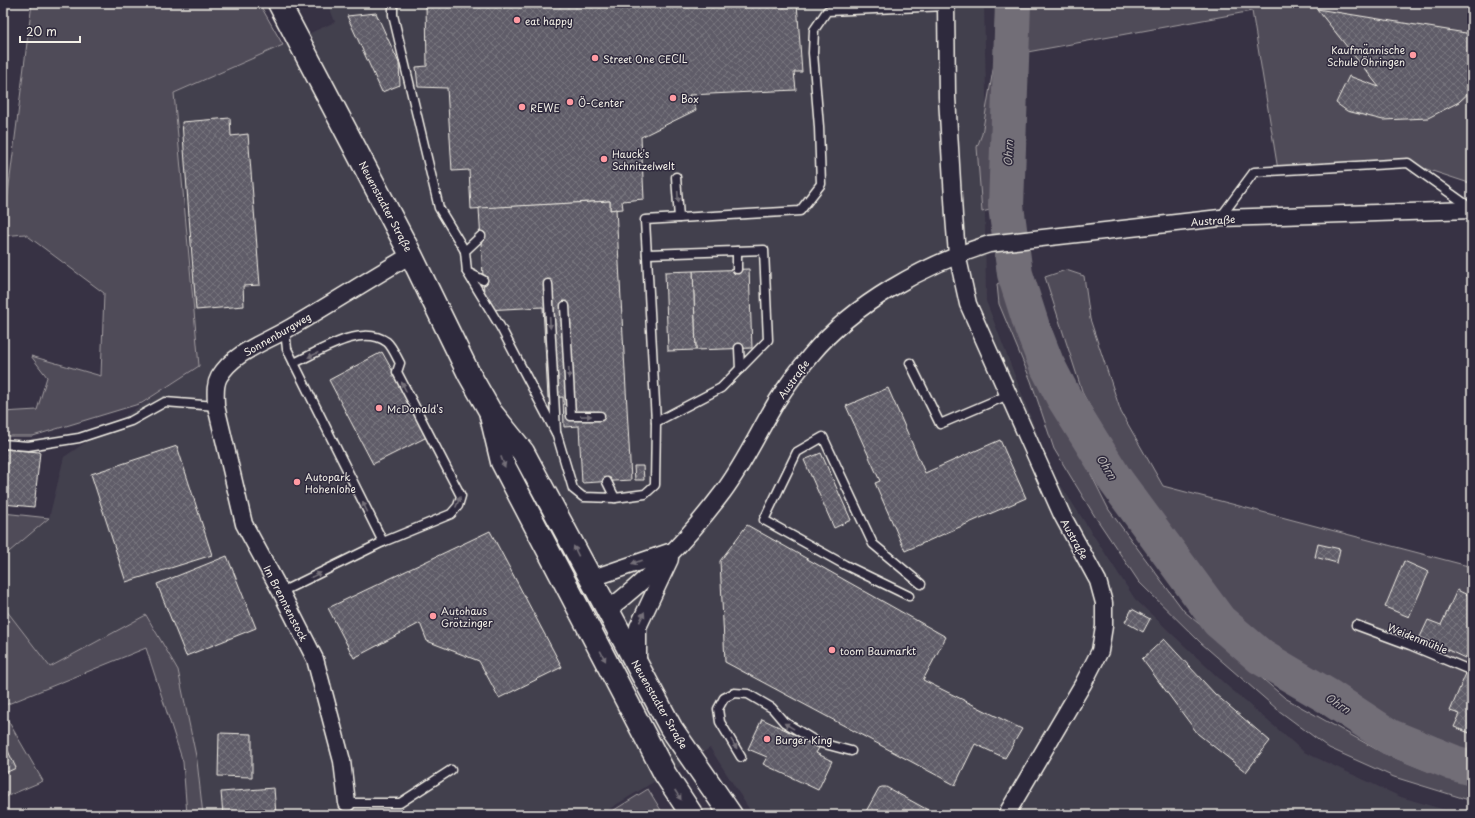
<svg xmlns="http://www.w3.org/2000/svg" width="1475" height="818" font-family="'Playpen Sans',sans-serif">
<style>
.built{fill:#433f4e}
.green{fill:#504b59;stroke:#a29ea0}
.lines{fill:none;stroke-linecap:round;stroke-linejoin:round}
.river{stroke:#726e77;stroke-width:36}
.building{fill:url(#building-cross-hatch);stroke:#f4f1e8}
.service-casing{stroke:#f4f1e8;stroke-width:11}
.minor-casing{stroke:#f4f1e8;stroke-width:19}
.secondary-casing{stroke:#f4f1e8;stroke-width:25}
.service{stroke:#2f2a3d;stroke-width:8}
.minor{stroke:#2f2a3d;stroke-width:16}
.secondary{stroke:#2f2a3d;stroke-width:22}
.oneway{fill:#747079}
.poi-dot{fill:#ff9aa2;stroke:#2f2a3d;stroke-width:1.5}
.labels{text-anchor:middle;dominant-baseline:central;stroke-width:3;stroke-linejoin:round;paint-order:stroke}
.poi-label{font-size:10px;fill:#f4f1e8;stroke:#2f2a3d;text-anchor:start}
.street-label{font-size:10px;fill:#f4f1e8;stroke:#2f2a3d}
.water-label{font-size:11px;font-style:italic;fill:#bab6b5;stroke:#2f2a3d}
</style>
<defs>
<pattern id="building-cross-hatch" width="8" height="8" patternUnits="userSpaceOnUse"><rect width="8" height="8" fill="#5f5c67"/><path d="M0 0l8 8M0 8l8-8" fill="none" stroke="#77747d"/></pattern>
</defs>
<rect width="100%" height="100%" fill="#373244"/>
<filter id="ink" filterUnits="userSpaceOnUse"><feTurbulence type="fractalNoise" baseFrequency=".025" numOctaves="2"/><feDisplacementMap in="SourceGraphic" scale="8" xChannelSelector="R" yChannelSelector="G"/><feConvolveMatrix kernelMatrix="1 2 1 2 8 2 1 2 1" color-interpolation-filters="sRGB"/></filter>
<g filter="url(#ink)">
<!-- built -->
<polygon class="built" points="328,3 984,3 987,136 982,153 985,215 986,301 1052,472 1135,599 1224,683 1304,752 1401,797 1462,815 753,815 710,748 599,815 203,815 197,761 178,670 147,615 50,667 3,606 3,557 49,518 64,457 199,366 174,93 335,22"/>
<!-- green -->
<g class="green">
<polygon points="32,3 259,3 283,45 174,93 199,366 142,403 33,436 3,436 3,412 37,410 47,377 31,356 101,376 104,293 25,234 3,236 3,218 5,217"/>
<polygon points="996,3 1472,3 1472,184 1408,163 1278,170 1252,11 1011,55 1006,206 982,212 977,147 982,134 994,64"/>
<polygon points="1066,270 1084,276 1090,319 1121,412 1163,486 1472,567 1472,761 1371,719 1267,642 1208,588 1130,477 1083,394 1045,277"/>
<polygon points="1012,276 1016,294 1038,361 1063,419 1109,510 1184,611 1285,698 1383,753 1428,771 1472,785 1472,801 1394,777 1329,748 1278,710 1201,643 1139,582 1094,515 1054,449 1031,381 999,304 997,284"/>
<polygon points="3,513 49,518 3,557"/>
<polygon points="3,606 50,667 146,615 178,670 197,761 203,815 187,815 183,762 146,648 3,706"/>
<polygon points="3,712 43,781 3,798"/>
<polygon points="648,789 664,815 606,815"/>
</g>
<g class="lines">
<!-- river -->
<polyline class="river" points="1013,3 1006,206 1015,274 1032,327 1046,363 1063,396 1116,481 1219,621 1261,657 1329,697 1390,737 1454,763 1472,768"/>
</g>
<!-- building -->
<g class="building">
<polygon points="426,3 797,3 802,72 794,72 796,90 689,95 696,110 641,137 644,199 622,201 623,209 610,210 610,201 471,209 469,170 452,171 447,88 418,87 416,67 427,66"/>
<polygon points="1317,9 1472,34 1472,90 1459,102 1428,118 1383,120 1347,111 1336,103 1349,76 1379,87"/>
<polygon points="376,13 399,63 400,85 382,92 347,16"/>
<polygon points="230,118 231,136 248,134 260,285 243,286 244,306 196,310 182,122"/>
<polygon points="610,201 610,210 616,209 631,480 582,483 579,426 564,427 563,397 548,398 543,307 485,310 479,208"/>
<polygon points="749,269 752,348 696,350 693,271"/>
<polygon points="693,271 696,350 668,351 665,272"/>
<polygon points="382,352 429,436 373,464 329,380"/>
<polygon points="888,388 925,473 1000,440 1026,498 905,551 875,483 880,481 846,406"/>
<polygon points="177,446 212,555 126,582 91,474"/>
<polygon points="3,449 40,452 34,507 3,504"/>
<polygon points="821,453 851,520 834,528 804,460"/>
<polygon points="634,466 643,466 644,480 635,480"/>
<polygon points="747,525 946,637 923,680 1022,729 1005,758 975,744 955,785 725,662 720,561"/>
<polygon points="490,531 562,667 499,698 479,661 427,641 420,623 354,658 328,608"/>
<polygon points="1318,544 1340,549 1337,563 1315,557"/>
<polygon points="227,556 256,628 186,656 157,584"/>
<polygon points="1404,561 1429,572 1409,617 1385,607"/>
<polygon points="1457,590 1472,597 1472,658 1466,656 1465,658 1420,637 1428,620 1441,625"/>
<polygon points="1132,609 1150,619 1143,632 1125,622"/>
<polygon points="1164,639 1215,694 1270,741 1246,772 1198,734 1142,659"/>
<polygon points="1467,671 1472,673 1472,734 1454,727 1460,714 1450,711"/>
<polygon points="762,719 820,746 816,753 832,761 818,790 763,764 767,757 748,749"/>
<polygon points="219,733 252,734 252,777 218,776"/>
<polygon points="8,751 16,768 3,774 3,754"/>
<polygon points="882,787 886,787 937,815 864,815 879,788"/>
<polygon points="274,788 276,815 223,815 221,792"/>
</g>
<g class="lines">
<!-- service casing -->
<g class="service-casing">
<g id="service">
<polyline points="393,3 393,15 439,208 465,251"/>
<polyline points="676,177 679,218"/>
<polyline points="1220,218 1254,172 1408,163 1471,208"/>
<polyline points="481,236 465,251 467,272 483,280"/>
<polyline points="737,251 737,269"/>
<polyline points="647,254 764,250 768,340 721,388 656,422"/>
<polyline points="467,272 501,328 557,435 573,489 583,497 615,498 645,494 655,485 656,422 645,220 800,211 821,184 819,127 813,53 814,30 827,11 947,6"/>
<polyline points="548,284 556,432"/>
<polyline points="565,306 571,416 600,416"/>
<polyline points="285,330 287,349 383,542"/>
<polyline points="739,348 740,369"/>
<polyline points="910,363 940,424 1008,395"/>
<polyline points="3,444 28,446 79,438 131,421 165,402 216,406"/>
<polyline points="607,482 615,498"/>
<path d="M281,592l102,-50 68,-28 7,-8 3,-10 -64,-124 3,-9c-3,-5 -8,-17 -13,-21 -26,-19 -68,10 -93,21"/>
<polyline points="909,596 845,565 764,520 797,452 823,437 873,544 921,584"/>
<polyline points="1356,625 1410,645 1472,671"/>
<polyline points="741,757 720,722 718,709 724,698 734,693 748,694 772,708 784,722 817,742 851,751"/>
<polyline points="347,803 400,803 451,770"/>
</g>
</g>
<!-- minor casing -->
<g class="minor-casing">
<g id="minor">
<polyline points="946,3 947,97 954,216 957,254 968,304 1062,515 1098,581 1104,603 1104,626 1100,651 1083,684 1006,815"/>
<polyline points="590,579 669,552"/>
<path d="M606,611c44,-33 84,-75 117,-119 21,-28 36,-61 54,-91 10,-16 22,-32 34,-46 43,-52 115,-91 178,-111l231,-26 252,-8"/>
<polyline points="638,664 638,627 670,559"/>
<path d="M347,803l-5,-42 -27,-102 -34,-67 -37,-68 -28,-118c0,-10 -2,-20 3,-29 14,-24 44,-34 67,-47 42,-24 83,-51 125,-75"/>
</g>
</g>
<!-- secondary casing -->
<g class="secondary-casing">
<g id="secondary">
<polyline points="279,3 411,255 469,374 490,411 523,452 671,728 731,815"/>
<polyline points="491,416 502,462 665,774 692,815"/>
</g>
</g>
<!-- service -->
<use href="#service" class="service"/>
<!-- minor -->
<use href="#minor" class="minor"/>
<!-- secondary -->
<use href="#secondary" class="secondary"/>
</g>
<!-- one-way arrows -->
<defs><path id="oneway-solid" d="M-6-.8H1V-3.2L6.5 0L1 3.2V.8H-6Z"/></defs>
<g class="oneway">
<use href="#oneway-solid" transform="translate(678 197) rotate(87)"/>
<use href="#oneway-solid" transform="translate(550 323) rotate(87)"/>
<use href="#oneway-solid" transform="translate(313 355) rotate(155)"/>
<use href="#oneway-solid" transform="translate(569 373) rotate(87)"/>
<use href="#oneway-solid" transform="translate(404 387) rotate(-117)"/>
<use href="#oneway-solid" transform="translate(586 416) rotate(-1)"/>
<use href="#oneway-solid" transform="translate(503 462) rotate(69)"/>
<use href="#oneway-solid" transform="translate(458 502) rotate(-67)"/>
<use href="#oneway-solid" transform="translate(365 507) rotate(-116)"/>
<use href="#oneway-solid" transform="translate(576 551) rotate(-116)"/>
<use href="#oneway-solid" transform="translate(637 562) rotate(162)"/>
<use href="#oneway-solid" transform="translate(316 575) rotate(-26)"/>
<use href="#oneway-solid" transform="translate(642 617) rotate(-65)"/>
<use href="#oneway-solid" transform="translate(603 656) rotate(62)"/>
<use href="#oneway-solid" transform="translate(789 726) rotate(-149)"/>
<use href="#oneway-solid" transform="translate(734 744) rotate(59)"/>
<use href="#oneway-solid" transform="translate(678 795) rotate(57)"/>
</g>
</g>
<!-- markers -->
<g class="poi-dot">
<circle cx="517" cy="20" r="4"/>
<circle cx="1413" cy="55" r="4"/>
<circle cx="595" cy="58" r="4"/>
<circle cx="673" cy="98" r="4"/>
<circle cx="570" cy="102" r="4"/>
<circle cx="522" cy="107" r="4"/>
<circle cx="604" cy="159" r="4"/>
<circle cx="379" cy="408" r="4"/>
<circle cx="297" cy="482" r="4"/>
<circle cx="433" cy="616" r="4"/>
<circle cx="832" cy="650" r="4"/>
<circle cx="767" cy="739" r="4"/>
</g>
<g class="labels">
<!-- poi labels -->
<g class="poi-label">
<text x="525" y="20">eat happy</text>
<text x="1405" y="49" text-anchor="end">Kaufmännische<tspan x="1405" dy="12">Schule Öhringen</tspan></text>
<text x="603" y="58">Street One CECIL</text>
<text x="681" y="98">Box</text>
<text x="578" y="102">Ö-Center</text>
<text x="530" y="107">REWE</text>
<text x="612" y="153">Hauck's<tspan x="612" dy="12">Schnitzelwelt</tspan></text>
<text x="387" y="408">McDonald's</text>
<text x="305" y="476">Autopark<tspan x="305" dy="12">Hohenlohe</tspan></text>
<text x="441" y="610">Autohaus<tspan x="441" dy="12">Grötzinger</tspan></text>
<text x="840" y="650">toom Baumarkt</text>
<text x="775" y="739">Burger King</text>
</g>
<!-- street labels -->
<g class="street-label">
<text transform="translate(386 206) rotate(62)">Neuenstadter Straße</text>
<text transform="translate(1213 220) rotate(-4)">Austraße</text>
<text transform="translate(277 334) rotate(-30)">Sonnenburgweg</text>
<text transform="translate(793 379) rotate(-54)">Austraße</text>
<text transform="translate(1075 539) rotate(61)">Austraße</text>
<text transform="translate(286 603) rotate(63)">Im Brenntenstock</text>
<text transform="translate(1418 638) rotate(22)">Weidenmühle</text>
<text transform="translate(660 704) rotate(60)">Neuenstadter Straße</text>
</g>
<!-- water labels -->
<g class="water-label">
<text transform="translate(1008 153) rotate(-88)">Ohrn</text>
<text transform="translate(1107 467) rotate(58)">Ohrn</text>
<text transform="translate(1338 703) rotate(33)">Ohrn</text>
</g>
</g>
<!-- margin -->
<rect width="1475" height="818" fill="none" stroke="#2f2a3d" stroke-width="16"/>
<rect x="8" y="8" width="1459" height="802" fill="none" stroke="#f4f1e8" stroke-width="1.5" filter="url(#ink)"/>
<!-- scale -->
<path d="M20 36v6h60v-6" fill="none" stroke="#f4f1e8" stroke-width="2"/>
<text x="26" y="36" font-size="12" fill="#f4f1e8" stroke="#2f2a3d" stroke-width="3" paint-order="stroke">20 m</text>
</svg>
